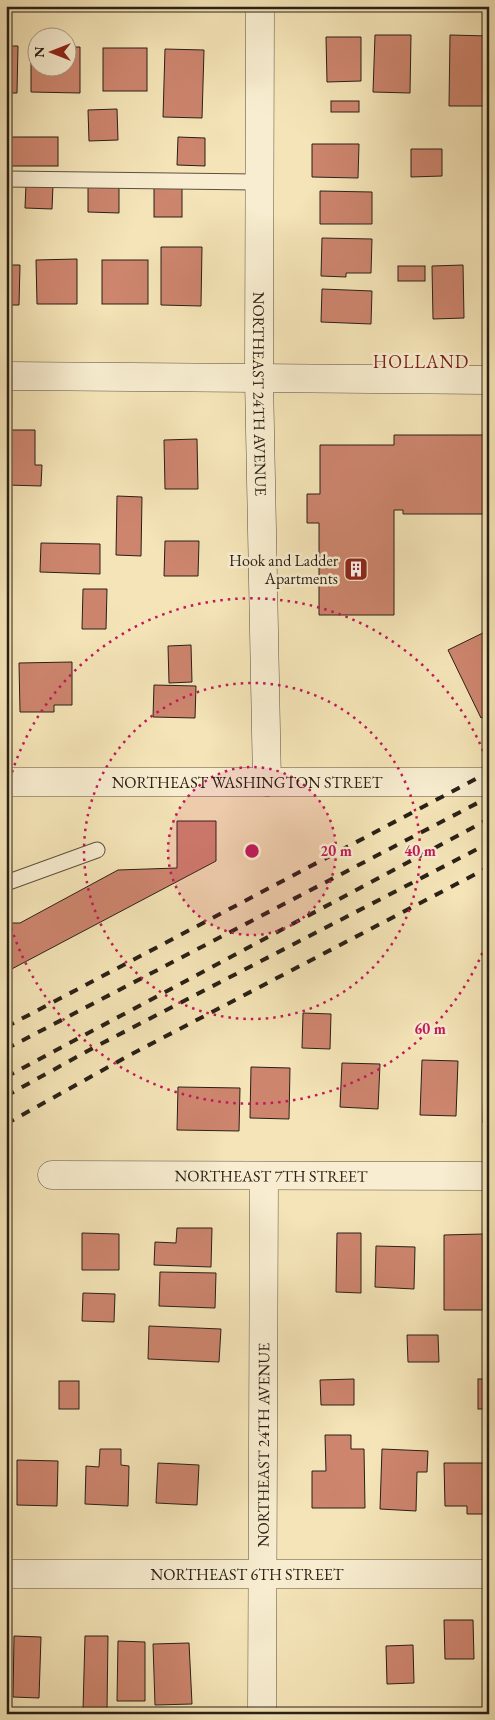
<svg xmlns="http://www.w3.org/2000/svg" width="495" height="1720" font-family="'EB Garamond',serif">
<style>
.building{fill:#cd856e;stroke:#2a2017}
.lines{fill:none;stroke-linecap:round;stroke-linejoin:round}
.service-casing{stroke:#5c513f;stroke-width:17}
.minor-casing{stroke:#5c513f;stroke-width:29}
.tertiary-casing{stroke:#5c513f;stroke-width:29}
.service{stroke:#f8edd0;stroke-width:15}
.minor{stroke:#f8edd0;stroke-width:28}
.tertiary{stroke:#f8edd0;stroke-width:28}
.rail{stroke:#2a2017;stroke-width:4;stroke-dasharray:9 9;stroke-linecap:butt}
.ring{fill:none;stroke:#c2185b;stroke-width:2.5;stroke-dasharray:2.5 5}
.labels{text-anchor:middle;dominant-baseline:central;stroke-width:5;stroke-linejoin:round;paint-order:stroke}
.street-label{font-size:16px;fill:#2a2017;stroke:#f8edd0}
.poi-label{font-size:16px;fill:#2a2017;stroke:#f8edd0;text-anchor:end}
.neighbourhood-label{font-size:18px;letter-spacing:1px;fill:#7a1f14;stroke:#f8edd0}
.centre{fill:#c2185b;stroke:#f8edd0;stroke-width:2.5}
.ring-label{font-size:15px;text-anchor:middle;font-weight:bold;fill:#c2185b;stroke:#f8edd0;stroke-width:5;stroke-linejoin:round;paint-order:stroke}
</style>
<rect width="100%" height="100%" fill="#f4e4b7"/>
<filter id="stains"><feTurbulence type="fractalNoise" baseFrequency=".004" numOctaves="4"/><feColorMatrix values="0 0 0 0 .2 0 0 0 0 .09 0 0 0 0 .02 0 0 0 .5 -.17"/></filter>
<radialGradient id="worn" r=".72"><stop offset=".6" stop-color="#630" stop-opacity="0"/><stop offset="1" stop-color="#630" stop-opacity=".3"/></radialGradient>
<!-- building -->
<g class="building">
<polygon points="375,35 411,35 410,93 373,92"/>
<polygon points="450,35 489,36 489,106 449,106"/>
<polygon points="326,37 361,37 361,81 327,82"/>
<polygon points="6,46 18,46 17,93 6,93"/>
<polygon points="31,47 38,47 38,68 68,68 68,47 80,47 80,93 31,92"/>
<rect x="103" y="48" width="44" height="43"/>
<polygon points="165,49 204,50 202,118 163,117"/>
<rect x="331" y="101" width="28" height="11"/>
<polygon points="117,109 118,140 89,141 88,110"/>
<rect x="6" y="137" width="52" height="29"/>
<polygon points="178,137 205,138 205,166 177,165"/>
<polygon points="312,144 359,144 358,178 312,177"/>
<polygon points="411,149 442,149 442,176 411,177"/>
<polygon points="88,183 119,184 119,213 88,212"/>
<polygon points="26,184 53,185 52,209 25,208"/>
<rect x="154" y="187" width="28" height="30"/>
<polygon points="320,191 372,192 372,224 320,224"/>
<polygon points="322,238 372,239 371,273 346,273 346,277 321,276"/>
<polygon points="161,247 202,247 201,306 161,305"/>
<polygon points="77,259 77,304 37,304 36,260"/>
<rect x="102" y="260" width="46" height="44"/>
<polygon points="6,265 20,265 19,305 6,305"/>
<polygon points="463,265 464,318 433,319 432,266"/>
<rect x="398" y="266" width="27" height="15"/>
<polygon points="322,289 372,291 371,324 321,322"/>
<polygon points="6,430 35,430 35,465 42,465 41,486 6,485"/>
<polygon points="394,435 489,435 489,514 403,514 403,510 394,510 394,615 319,615 319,523 307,523 307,494 320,494 320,445 394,445"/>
<polygon points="197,439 198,489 165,489 164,440"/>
<polygon points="117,496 142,497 141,556 116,555"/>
<polygon points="165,541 199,541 198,576 164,576"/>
<polygon points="41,543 100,544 100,574 40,572"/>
<polygon points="83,589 107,589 106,629 82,629"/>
<polygon points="489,630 489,714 481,718 448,650"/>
<polygon points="191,645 192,682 169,683 168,646"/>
<polygon points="72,662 72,705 54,705 54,712 20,712 19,663"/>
<polygon points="154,685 196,686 195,718 153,717"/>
<polygon points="177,821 216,821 216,861 6,972 6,923 20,923 118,870 177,868"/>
<polygon points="303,1013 331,1014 330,1049 302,1048"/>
<polygon points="422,1060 458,1061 456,1116 420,1115"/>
<polygon points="342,1063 380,1064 378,1109 340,1107"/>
<polygon points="251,1067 290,1068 289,1119 250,1118"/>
<polygon points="484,1071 489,1071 489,1123 483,1123"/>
<polygon points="178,1087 240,1088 239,1131 177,1130"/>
<polygon points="177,1228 212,1228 211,1267 154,1265 155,1242 176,1243"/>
<polygon points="82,1233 119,1234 119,1270 82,1270"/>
<polygon points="337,1233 361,1233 361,1293 336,1292"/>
<polygon points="483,1234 483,1310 444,1310 444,1235"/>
<polygon points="376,1246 415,1247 414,1289 375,1287"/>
<polygon points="160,1272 216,1273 215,1308 159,1306"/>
<polygon points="83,1293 115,1294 114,1322 82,1321"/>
<polygon points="149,1326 221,1329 219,1362 148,1359"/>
<polygon points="407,1335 438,1335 439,1362 408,1362"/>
<polygon points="354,1379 354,1405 321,1405 320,1380"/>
<rect x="478" y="1379" width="11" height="30"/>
<rect x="59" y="1381" width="20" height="28"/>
<polygon points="325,1435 351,1435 351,1449 364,1449 365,1508 312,1508 312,1471 326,1471"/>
<polygon points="100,1449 121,1449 121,1465 129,1466 128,1506 85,1504 86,1466 99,1467"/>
<polygon points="382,1449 428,1451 427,1472 417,1472 416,1511 380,1509"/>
<polygon points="17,1460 58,1461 57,1506 17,1505"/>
<polygon points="158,1463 199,1465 197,1505 156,1503"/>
<polygon points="444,1463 489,1463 489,1514 467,1514 467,1506 445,1506"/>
<polygon points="444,1620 473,1620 474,1659 445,1659"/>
<polygon points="14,1636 41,1637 39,1698 13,1697"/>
<polygon points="85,1636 108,1636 107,1710 83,1710"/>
<polygon points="118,1641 145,1642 145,1701 117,1701"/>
<polygon points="189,1643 192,1704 155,1705 153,1644"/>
<polygon points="413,1645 414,1683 387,1684 386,1646"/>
</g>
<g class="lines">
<!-- service casing -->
<g class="service-casing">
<g id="service">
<polyline points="6,179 260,182"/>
<polyline points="6,883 97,850"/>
</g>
</g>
<!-- minor casing -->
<g class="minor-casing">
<g id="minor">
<path id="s1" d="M260,6l-1,373 8,403"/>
<polyline points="6,376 489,380"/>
<path id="s2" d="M52,1175l437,1"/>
<path id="s3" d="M6,1574h483"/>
<path id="s4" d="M262,1714l2,-537"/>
</g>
</g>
<!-- tertiary casing -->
<g class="tertiary-casing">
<g id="tertiary">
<path id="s5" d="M6,782h483"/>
</g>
</g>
<!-- service -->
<use href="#service" class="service"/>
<!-- minor -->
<use href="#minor" class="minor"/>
<!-- tertiary -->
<use href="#tertiary" class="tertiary"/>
<!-- rail -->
<g class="rail">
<polyline points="6,1027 489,772"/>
<polyline points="6,1049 489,797"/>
<polyline points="6,1077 489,819"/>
<polyline points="6,1096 93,1048 489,843"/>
<polyline points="6,1124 128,1056 489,867"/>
</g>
</g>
<!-- distance rings -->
<circle cx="252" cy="851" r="84" fill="#c2185b" fill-opacity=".12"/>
<g class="ring">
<circle cx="252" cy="851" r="84"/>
<circle cx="252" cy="851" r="168"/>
<path d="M488 939A252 252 0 0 1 6 908M6 794A252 252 0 0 1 488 763"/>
</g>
<!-- icons -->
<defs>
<g id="building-square" transform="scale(1.25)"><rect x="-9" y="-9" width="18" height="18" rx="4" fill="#8f2418" stroke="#f8edd0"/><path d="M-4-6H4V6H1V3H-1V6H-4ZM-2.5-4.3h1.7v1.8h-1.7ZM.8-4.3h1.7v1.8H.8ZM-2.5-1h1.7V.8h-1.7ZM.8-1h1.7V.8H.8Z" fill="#fff"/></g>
</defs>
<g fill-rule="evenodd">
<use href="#building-square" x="356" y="569"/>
</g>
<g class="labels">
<!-- street labels -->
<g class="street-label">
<text stroke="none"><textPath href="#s1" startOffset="388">NORTHEAST 24TH AVENUE</textPath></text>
<text stroke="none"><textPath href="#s5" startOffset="241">NORTHEAST WASHINGTON STREET</textPath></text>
<text stroke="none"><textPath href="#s2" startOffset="219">NORTHEAST 7TH STREET</textPath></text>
<text stroke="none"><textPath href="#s4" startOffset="269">NORTHEAST 24TH AVENUE</textPath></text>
<text stroke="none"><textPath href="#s3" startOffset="241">NORTHEAST 6TH STREET</textPath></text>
</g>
<!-- poi labels -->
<g class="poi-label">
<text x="338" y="560">Hook and Ladder<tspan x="338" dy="18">Apartments</tspan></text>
</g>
<!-- neighbourhood labels -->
<g class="neighbourhood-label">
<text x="421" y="361">HOLLAND</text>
</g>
</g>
<circle cx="252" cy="851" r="8" class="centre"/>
<g class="ring-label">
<text x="336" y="856">20 m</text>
<text x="420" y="856">40 m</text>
<text x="430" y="1034">60 m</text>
</g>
<!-- margin -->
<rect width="495" height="1720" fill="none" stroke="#f4e4b7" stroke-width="25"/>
<rect x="8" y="8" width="480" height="1705" fill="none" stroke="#2a2017" stroke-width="2.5"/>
<rect x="12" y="12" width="470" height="1695" fill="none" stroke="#2a2017"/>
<!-- north arrow -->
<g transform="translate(52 52) rotate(270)"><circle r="24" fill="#f8edd0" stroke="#a69b86"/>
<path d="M0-4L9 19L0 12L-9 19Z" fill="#8f2418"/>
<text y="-8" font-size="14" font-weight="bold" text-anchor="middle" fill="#2a2017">N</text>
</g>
<rect width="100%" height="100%" filter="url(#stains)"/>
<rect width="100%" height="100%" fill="url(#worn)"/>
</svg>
